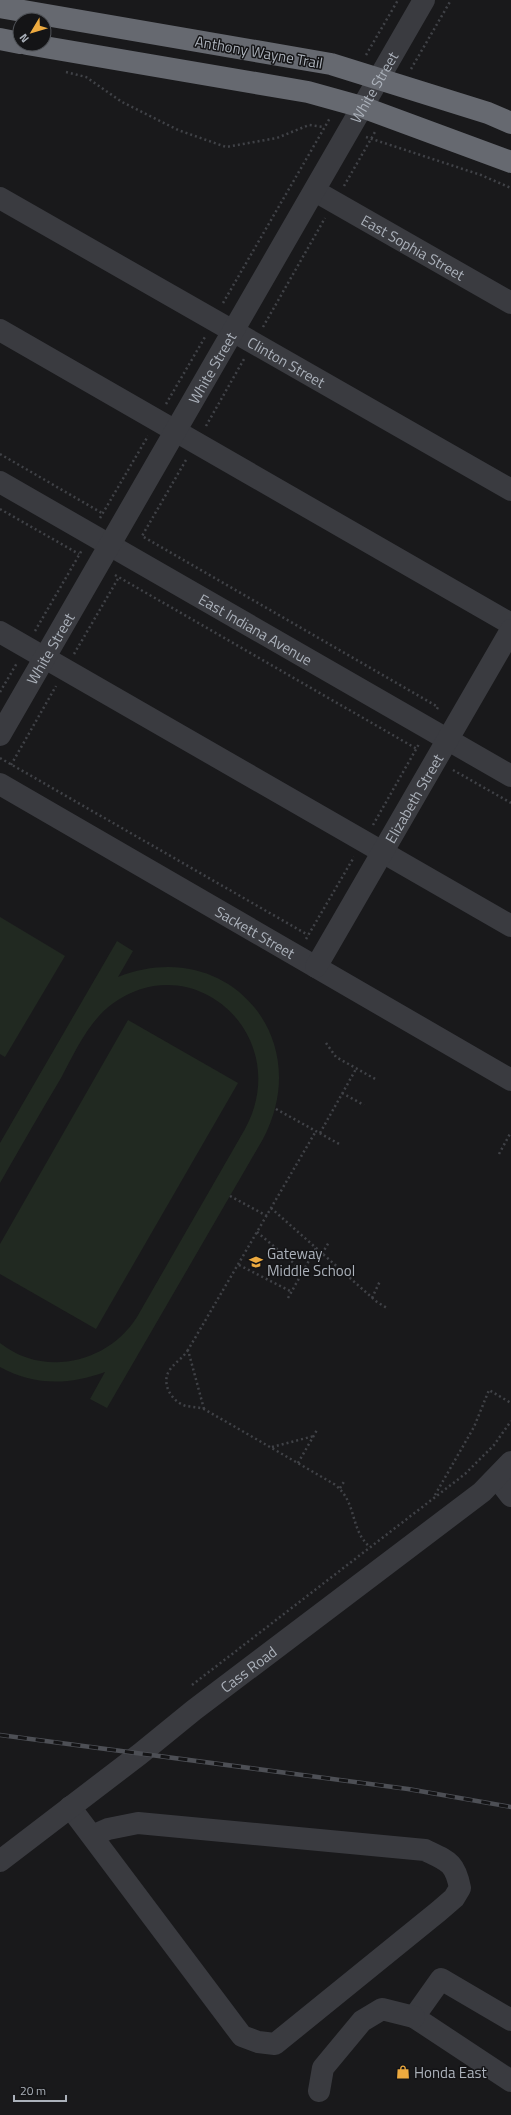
<svg xmlns="http://www.w3.org/2000/svg" width="511" height="2115" font-family="'Titillium Web',sans-serif">
<style>
.green{fill:#212921}
.lines{fill:none;stroke-linecap:round;stroke-linejoin:round}
.path{stroke:#404247;stroke-width:2.5;stroke-dasharray:2 3;stroke-linecap:butt}
.minor{stroke:#3a3b40;stroke-width:22}
.highway{stroke:#666970;stroke-width:22}
.rail-casing{stroke:#4d4f55;stroke-width:4.5}
.rail{stroke:#141416;stroke-width:3;stroke-dasharray:9;stroke-linecap:butt}
.labels{text-anchor:middle;dominant-baseline:central;stroke-width:3;stroke-linejoin:round;paint-order:stroke}
.street-label{font-size:15px;fill:#abb1ba;stroke:#141416}
.poi-label{font-size:15px;fill:#abb1ba;stroke:#141416;text-anchor:start}
</style>
<rect width="100%" height="100%" fill="#19191b"/>
<!-- green -->
<g class="green">
<polygon points="0,917 65,956 5,1057 0,1054"/>
<path d="M117,941l16,10 -15,26c108,-43 199,60 145,162l-156,269 -17,-9 15,-27c-36,13 -71,14 -105,-5v-24c44,35 108,20 137,-26l108,-188c50,-92 -51,-185 -133,-125 -24,18 -37,48 -51,74 -21,35 -41,70 -61,105v-40z"/>
<polygon points="128,1020 238,1083 96,1329 0,1274 0,1244"/>
</g>
<g class="lines">
<!-- path -->
<g class="path">
<polyline points="366,55 398,0"/>
<polyline points="411,69 451,0"/>
<polyline points="66,72 86,77 122,102 178,130 226,147 277,138 309,125 324,127"/>
<polyline points="366,137 481,175 511,188"/>
<polyline points="344,186 375,132"/>
<polyline points="223,303 330,118"/>
<polyline points="263,327 325,218"/>
<polyline points="166,404 205,337"/>
<polyline points="206,426 244,359"/>
<polyline points="0,454 102,513"/>
<polyline points="186,460 142,536 438,707 436,711"/>
<polyline points="0,509 79,554"/>
<polyline points="100,518 148,436"/>
<polyline points="115,575 417,749"/>
<polyline points="35,631 82,550"/>
<polyline points="74,654 119,577"/>
<polyline points="0,692 17,663"/>
<polyline points="0,758 308,935"/>
<polyline points="11,765 56,686"/>
<polyline points="453,770 511,803"/>
<polyline points="373,825 419,744"/>
<polyline points="306,939 354,857"/>
<polyline points="326,1043 336,1057 377,1080"/>
<polyline points="342,1093 364,1105"/>
<polyline points="276,1109 341,1145"/>
<polyline points="320,1133 356,1069"/>
<polyline points="499,1154 511,1132"/>
<polyline points="230,1196 267,1216"/>
<polyline points="271,1208 377,1302 387,1308"/>
<polyline points="257,1232 303,1271"/>
<polyline points="322,1254 329,1242"/>
<polyline points="239,1265 292,1292"/>
<polyline points="288,1298 316,1248"/>
<polyline points="372,1298 380,1281"/>
<path d="M188,1350c-5,8 -14,13 -19,21 -8,13 3,31 17,35 6,1 12,1 18,3l130,75c24,18 15,45 36,63"/>
<polyline points="204,1409 188,1350 316,1131"/>
<polyline points="272,1447 314,1436"/>
<polyline points="298,1463 317,1430"/>
<polyline points="340,1488 345,1480"/>
<polyline points="435,1495 474,1427 489,1390 511,1403"/>
<polyline points="192,1685 465,1474 494,1445 511,1421"/>
</g>
<!-- minor -->
<g class="minor">
<path id="s1" d="M315,191l196,112"/>
<path id="s2" d="M0,198l511,292"/>
<polyline points="0,330 511,624"/>
<path id="s3" d="M0,482l511,294"/>
<polyline points="0,632 511,926"/>
<path id="s4" d="M0,735l424,-735"/>
<path id="s5" d="M0,784l511,296"/>
<path id="s6" d="M316,967l195,-337"/>
<polyline points="497,1478 511,1496"/>
<path d="M70,1807l172,229 16,6 17,2 164,-133 15,-13 6,-10c-5,-26 -12,-27 -35,-38l-287,-27 -30,6 -16,7"/>
<path id="s7" d="M0,1861l140,-107 54,-44 288,-218 29,-30"/>
<polyline points="511,2020 441,1979 414,2017 511,2081"/>
<polyline points="319,2091 323,2068 362,2021 382,2009 414,2017"/>
</g>
<!-- highway -->
<g class="highway">
<polyline points="0,7 331,64 488,113 511,123"/>
<polyline points="0,39 20,43"/>
<polyline points="27,44 308,92 362,107 511,162"/>
</g>
<!-- rail casing -->
<g class="rail-casing">
<polyline id="rail" points="0,1735 408,1789 511,1807"/>
</g>
<!-- rail -->
<use href="#rail" class="rail"/>
</g>
<!-- icons -->
<defs>
<g id="school-bare" transform="scale(1.08)"><path d="M0-5L7-2L0 1L-7-2ZM-4 1L0 2.5L4 1V4Q0 6-4 4Z" fill="#edaa3f" stroke="#141416" stroke-width="2.5" paint-order="stroke"/></g>
<g id="shop-bare" transform="scale(1.08)"><path d="M-5-2.5h2.3a2.7 3.5 0 0 1 5.4 0H5L5.5 6h-11ZM-1.5-2.5h3a1.5 2.3 0 0 0-3 0Z" fill="#edaa3f" stroke="#141416" stroke-width="2.5" paint-order="stroke"/></g>
</defs>
<g fill-rule="evenodd">
<use href="#school-bare" x="256" y="1262"/>
<use href="#shop-bare" x="403" y="2072"/>
</g>
<g class="labels">
<!-- street labels -->
<g class="street-label">
<text transform="translate(259 52) rotate(10)">Anthony Wayne Trail</text>
<text stroke="none"><textPath href="#s4" startOffset="748">White Street</textPath></text>
<text stroke="none"><textPath href="#s1" startOffset="113">East Sophia Street</textPath></text>
<text stroke="none"><textPath href="#s2" startOffset="330">Clinton Street</textPath></text>
<text stroke="none"><textPath href="#s4" startOffset="424">White Street</textPath></text>
<text stroke="none"><textPath href="#s3" startOffset="295">East Indiana Avenue</textPath></text>
<text stroke="none"><textPath href="#s4" startOffset="100">White Street</textPath></text>
<text stroke="none"><textPath href="#s6" startOffset="195">Elizabeth Street</textPath></text>
<text stroke="none"><textPath href="#s5" startOffset="295">Sackett Street</textPath></text>
<text stroke="none"><textPath href="#s7" startOffset="314">Cass Road</textPath></text>
</g>
<!-- poi labels -->
<g class="poi-label">
<text x="267" y="1253">Gateway<tspan x="267" dy="17">Middle School</tspan></text>
<text x="414" y="2072">Honda East</text>
</g>
</g>
<!-- north arrow -->
<g transform="translate(32 32) rotate(232)"><circle r="19" fill="#141416" stroke="#505358"/>
<path d="M0-3L7 15L0 10L-7 15Z" fill="#edaa3f"/>
<text y="-6" font-size="11" font-weight="bold" text-anchor="middle" fill="#abb1ba">N</text>
</g>
<!-- scale -->
<path d="M14 2095v6h52v-6" fill="none" stroke="#abb1ba" stroke-width="2"/>
<text x="20" y="2095" font-size="12" fill="#abb1ba" stroke="#141416" stroke-width="3" paint-order="stroke">20 m</text>
</svg>
